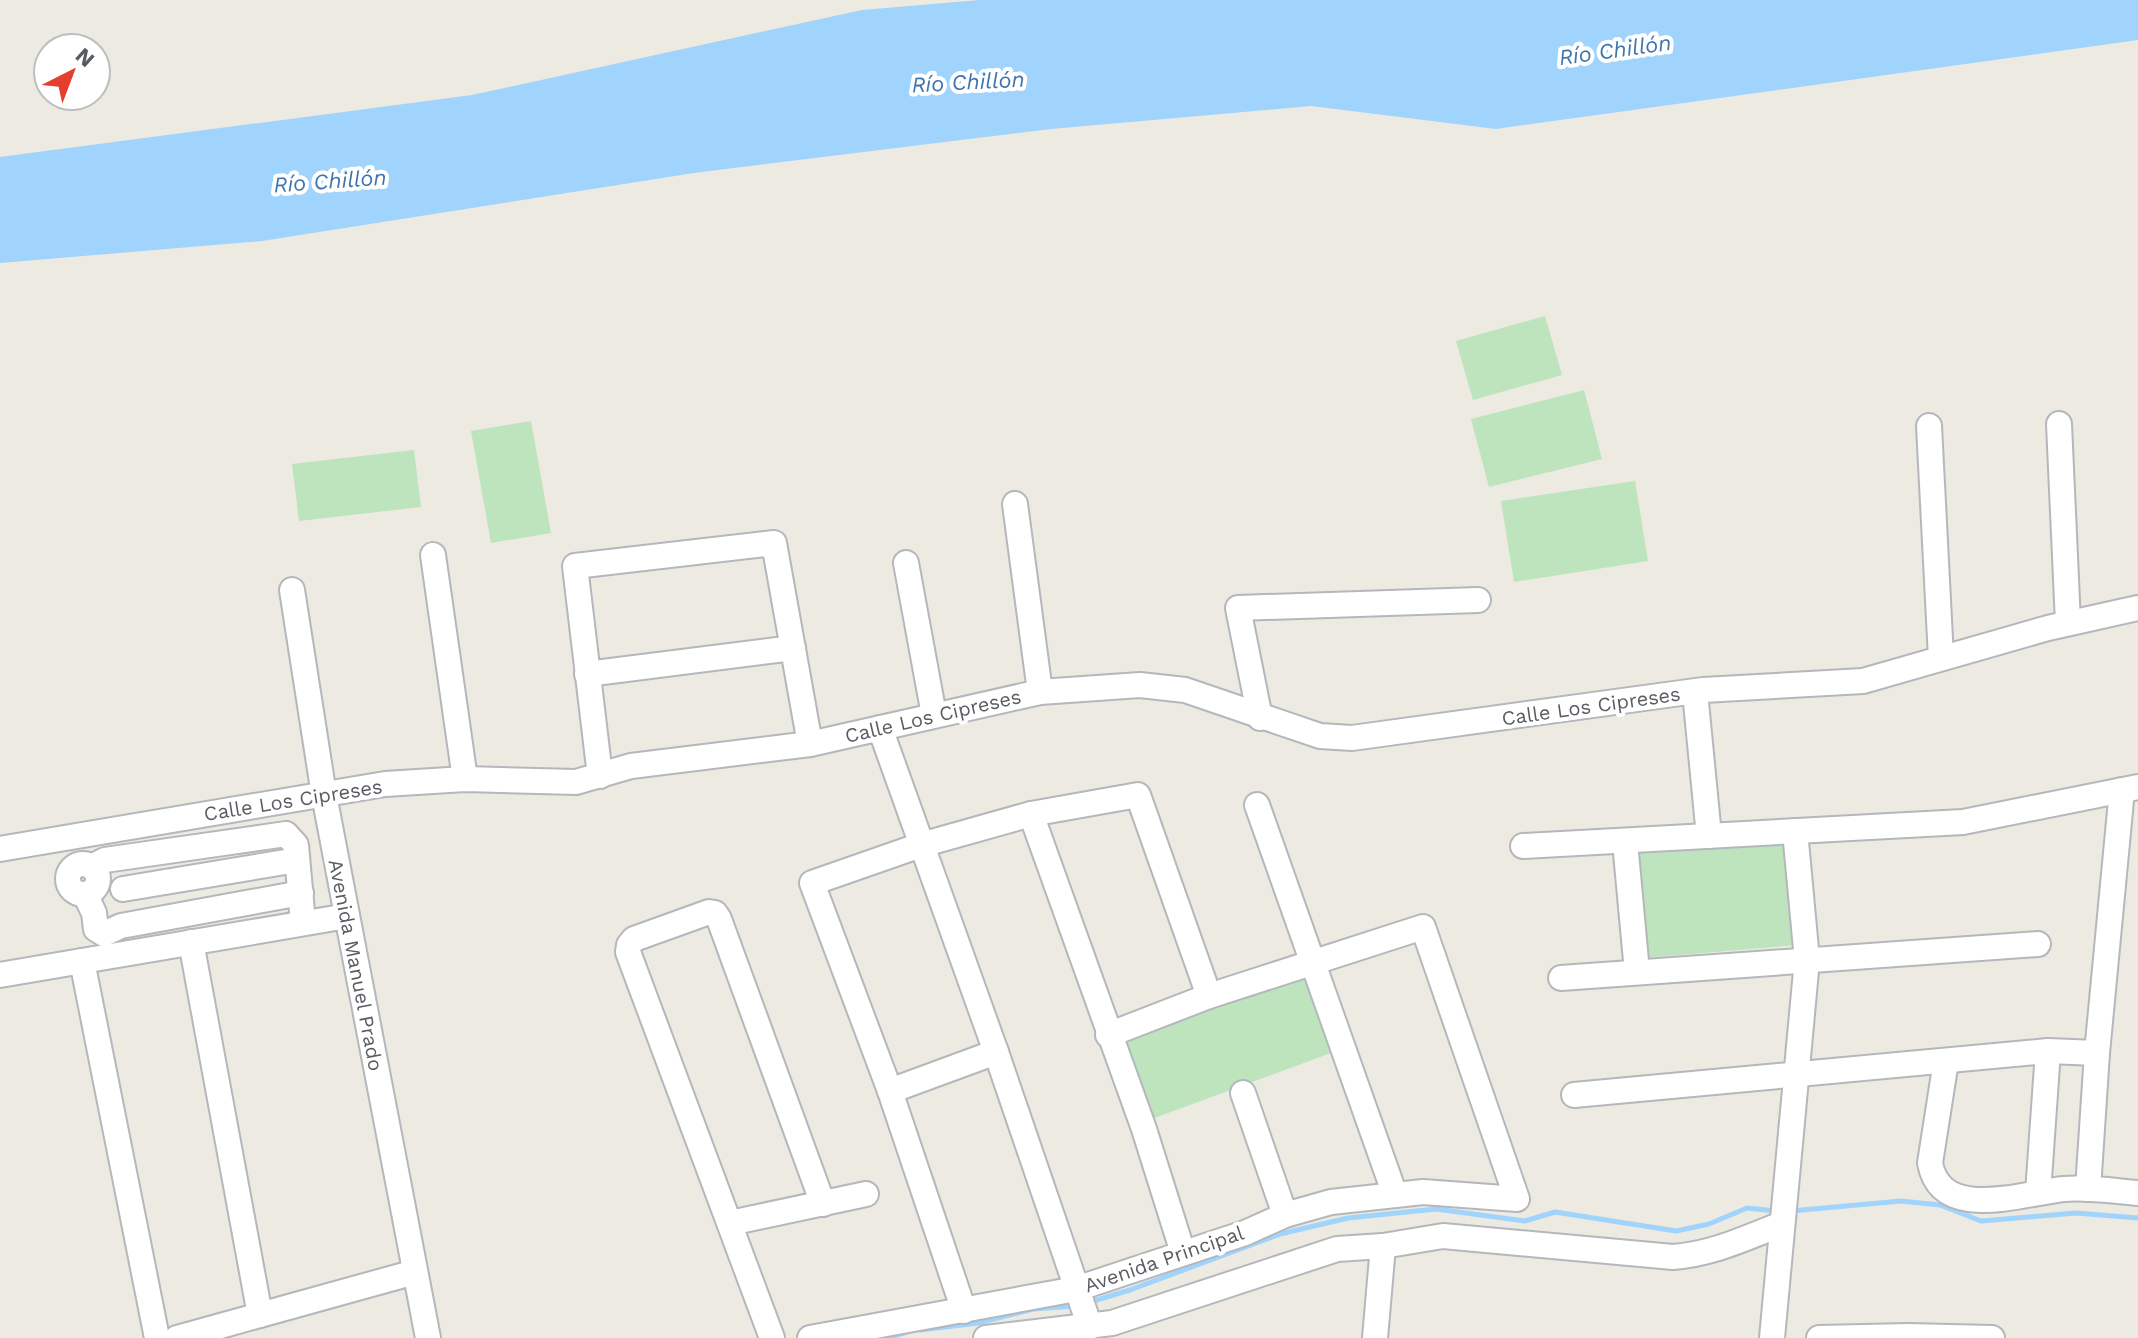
<svg xmlns="http://www.w3.org/2000/svg" width="2138" height="1338" font-family="'Work Sans',sans-serif">
<style>
.green{fill:#bde4bd}
.water{fill:#a0d4fd}
.lines{fill:none;stroke-linecap:round;stroke-linejoin:round}
.stream{stroke:#a0d4fd;stroke-width:5}
.minor-casing{stroke:#b4b7bb;stroke-width:28}
.minor{stroke:#fff;stroke-width:24}
.labels{text-anchor:middle;dominant-baseline:central;stroke-width:8;stroke-linejoin:round;paint-order:stroke}
.street-label{font-size:20px;fill:#595d62;stroke:#fff}
.water-label{font-size:22px;font-style:italic;fill:#3f74ae;stroke:#fff}
</style>
<rect width="100%" height="100%" fill="#eceae1"/>
<!-- green -->
<g class="green">
<polygon points="1545,316 1562,375 1473,400 1456,341"/>
<polygon points="1584,390 1602,459 1489,487 1471,419"/>
<polygon points="531,421 551,533 491,543 471,431"/>
<polygon points="414,450 421,507 299,521 292,464"/>
<polygon points="1635,481 1648,561 1514,582 1501,501"/>
<polygon points="1786,839 1797,945 1644,958 1634,853"/>
<polygon points="1311,973 1339,1050 1149,1120 1120,1043"/>
</g>
<!-- water -->
<polygon class="water" points="980,0 2138,0 2138,40 1496,129 1311,106 1051,129 694,173 262,241 0,263 0,157 472,95 862,10"/>
<g class="lines">
<!-- stream -->
<g class="stream">
<polyline points="1791,1211 1901,1201 1940,1205 1981,1221 2076,1213 2138,1218"/>
<polyline points="1090,1302 1130,1290 1280,1234 1348,1218 1436,1209 1525,1221 1555,1212 1676,1231 1709,1224 1747,1208 1777,1211"/>
<polyline points="921,1330 978,1323 1033,1309 1076,1306"/>
<polyline points="887,1338 907,1332"/>
</g>
<!-- minor casing -->
<g class="minor-casing">
<g id="minor">
<polyline points="2059,424 2068,623"/>
<polyline points="1929,426 1941,658"/>
<polyline points="1015,504 1040,692"/>
<polyline points="433,555 465,779"/>
<polyline points="906,563 934,715"/>
<polyline points="292,590 324,795 428,1338"/>
<polyline points="587,674 793,648"/>
<polyline points="1695,692 1709,836"/>
<polyline points="1260,718 1238,608 1478,600"/>
<polyline points="880,728 996,1052 1090,1327"/>
<polyline points="600,776 575,566 774,543 810,744"/>
<polyline points="1257,805 1395,1195"/>
<polyline points="1031,814 1144,1129 1183,1253"/>
<polyline points="1625,842 1637,972"/>
<polyline points="1523,846 1963,822 2138,787"/>
<polyline points="0,849 385,784 465,779 576,782 631,766 810,744 1040,692 1140,685 1185,690 1320,736 1352,738 1703,690 1863,681 2048,628 2138,608"/>
<circle cx="83" cy="879" r="15"/>
<polyline points="91,867 105,860 286,834 296,845 303,923"/>
<polyline points="123,889 297,860"/>
<polyline points="85,894 94,913 96,929 104,934 121,926 301,893"/>
<polyline points="191,942 260,1315"/>
<polyline points="82,961 157,1338"/>
<polyline points="0,975 347,916"/>
<polyline points="1561,978 2038,944"/>
<path d="M1946,1061l-16,102c11,60 93,30 134,26 24,-2 50,2 74,4"/>
<polyline points="890,1091 996,1052"/>
<polyline points="1243,1093 1285,1215"/>
<polyline points="1574,1095 2048,1051 2097,1053"/>
<polyline points="2088,1189 2097,1053 2122,790"/>
<polyline points="2038,1193 2048,1051"/>
<polyline points="730,1223 866,1194"/>
<polyline points="964,1311 890,1091 812,883 921,845 1031,814 1138,795 1209,996"/>
<polyline points="177,1338 415,1272"/>
<polyline points="772,1338 628,952 629,945 634,939 709,912 715,913 719,919 823,1204"/>
<polyline points="810,1338 1076,1289 1245,1233 1285,1215 1331,1202 1423,1192 1517,1199 1423,927 1209,996 1108,1035"/>
<path d="M986,1338l126,-15 225,-74 46,-3 60,-10 230,21c40,-3 72,-19 109,-33"/>
<polyline points="1375,1338 1383,1246"/>
<polyline points="1772,1338 1807,960 1795,831"/>
<polyline points="1819,1338 1908,1336 1992,1338"/>
</g>
</g>
<!-- minor -->
<use href="#minor" class="minor"/>
</g>
<g class="labels">
<!-- street labels -->
<g class="street-label">
<text transform="translate(1591 706) rotate(-8)">Calle Los Cipreses</text>
<text transform="translate(933 716) rotate(-13)">Calle Los Cipreses</text>
<text transform="translate(293 800) rotate(-9)">Calle Los Cipreses</text>
<text transform="translate(356 965) rotate(79)">Avenida Manuel Prado</text>
<text transform="translate(1164 1259) rotate(-19)">Avenida Principal</text>
</g>
<!-- water labels -->
<g class="water-label">
<text transform="translate(1615 50) rotate(-8)">Río Chillón</text>
<text transform="translate(968 82) rotate(-3)">Río Chillón</text>
<text transform="translate(330 181) rotate(-4)">Río Chillón</text>
</g>
</g>
<!-- north arrow -->
<g transform="translate(72 72) rotate(42)"><circle r="38" fill="#ffffff" stroke="#bdbec0" stroke-width="2"/>
<path d="M0-6L14 30L0 20L-14 30Z" fill="#e53d2e"/>
<text y="-12" font-size="22" font-weight="bold" text-anchor="middle" fill="#595d62">N</text>
</g>
</svg>
